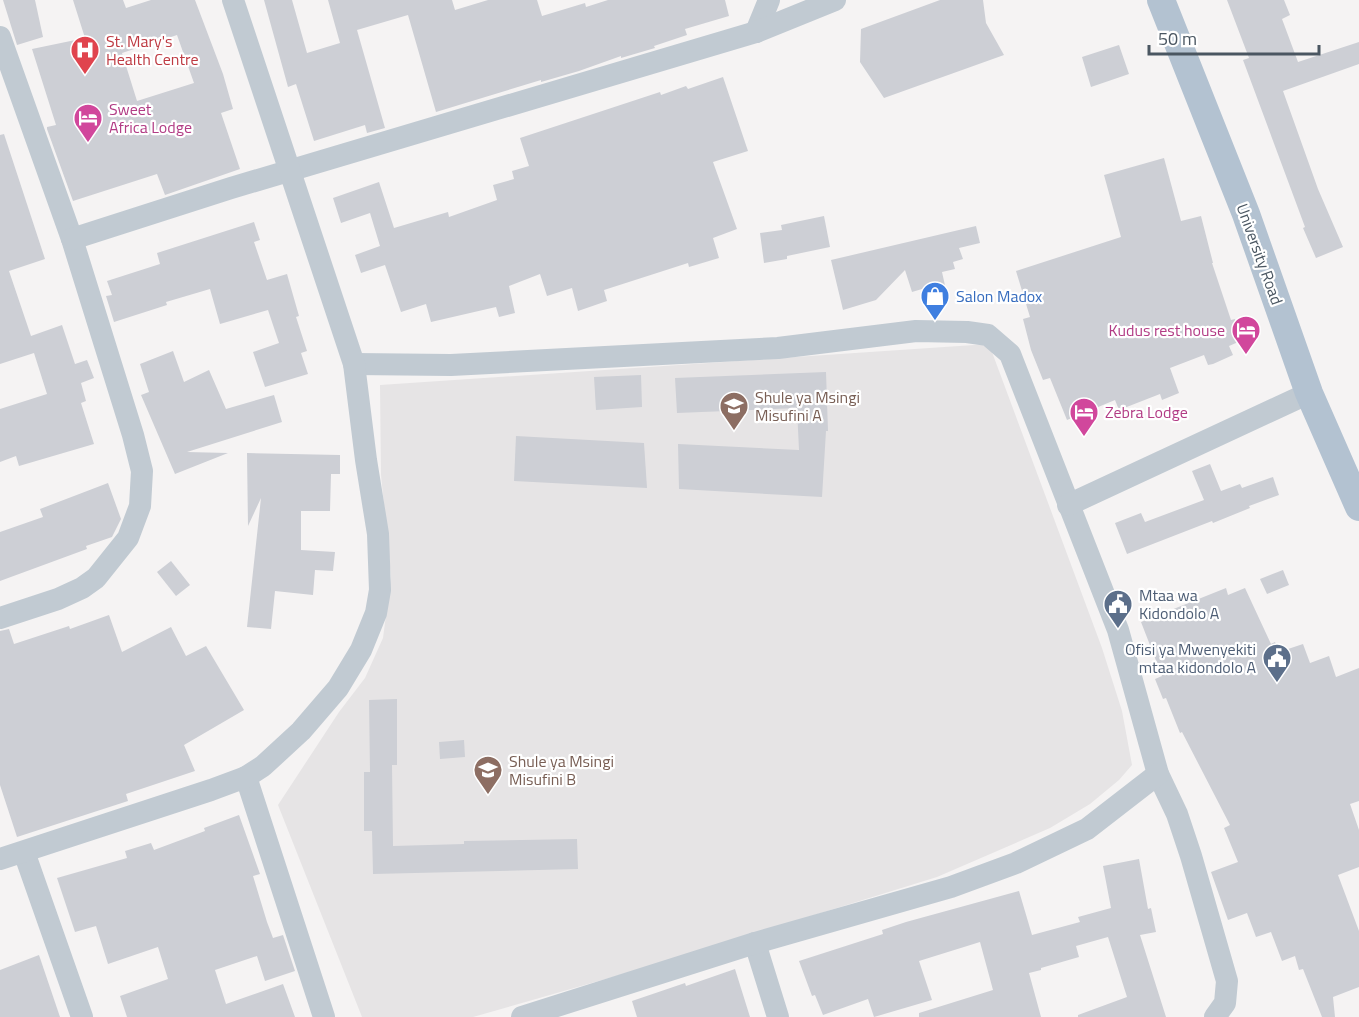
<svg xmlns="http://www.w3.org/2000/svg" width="1359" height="1017" font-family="'Titillium Web',sans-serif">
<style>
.education{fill:#e6e4e5}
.building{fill:#cdcfd5;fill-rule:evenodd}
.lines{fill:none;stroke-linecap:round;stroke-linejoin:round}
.minor{stroke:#c1cad2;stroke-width:22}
.major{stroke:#b3c2d1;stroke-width:28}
.labels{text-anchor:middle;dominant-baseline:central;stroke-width:4.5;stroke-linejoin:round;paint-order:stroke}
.health-label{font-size:16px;fill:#be3a42;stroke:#fff;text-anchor:start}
.hotel-label{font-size:16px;fill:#b23c85;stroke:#fff;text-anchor:start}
.street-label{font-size:16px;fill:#4a5661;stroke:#fff}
.shop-label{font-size:16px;fill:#366cbe;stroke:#fff;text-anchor:start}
.education-label{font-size:16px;fill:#785e54;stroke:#fff;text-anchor:start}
.service-label{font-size:16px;fill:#4e5e75;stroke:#fff;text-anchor:start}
</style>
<rect width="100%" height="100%" fill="#f5f3f3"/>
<!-- education -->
<polygon class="education" points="989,344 1102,648 1122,711 1132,765 1119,780 1090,804 1050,828 937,877 637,970 473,1017 362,1017 278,805 339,712 365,678 383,638 391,577 381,475 380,385"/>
<!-- building -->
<g class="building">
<polygon points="3,0 35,0 43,37 17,45"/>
<path d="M73,0h50l3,8 25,-8h44l28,74 10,35 -12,4 19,56 -75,26 -8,-21 -84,27 -26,-72v-2l9,-2 -24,-76 53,-11zM177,35l17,48 -57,18 -15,-48z"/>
<polygon points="264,0 292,0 307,53 340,43 328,0 452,0 455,10 488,0 537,0 542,16 585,3 586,7 608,0 725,0 729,16 685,29 687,35 654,46 655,48 621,58 621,56 579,71 541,82 541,80 436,112 408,15 357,30 385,128 367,133 365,125 314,141 296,84 288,87"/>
<polygon points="940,0 983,0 986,23 1004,55 884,98 860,62 861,29"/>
<polygon points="1227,0 1284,0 1290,15 1282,19 1298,62 1359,42 1359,64 1283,91 1318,189 1343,247 1316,258 1303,228 1305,227 1243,60 1249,58"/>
<polygon points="1119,45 1129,74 1091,87 1082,57"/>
<polygon points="723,77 748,151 713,162 737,229 713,238 719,258 689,267 688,263 604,290 607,301 578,311 572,288 547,296 540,274 509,286 515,313 499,317 496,307 431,322 426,304 401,312 385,265 361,273 355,255 380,246 370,213 341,223 333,198 379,182 394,228 448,212 449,217 497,200 493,185 514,179 512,171 529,166 520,138 660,92 661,95 686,86 688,89"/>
<polygon points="4,134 45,259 9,271 31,336 62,325 75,364 87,360 94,378 81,383 86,401 81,403 94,444 19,466 16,456 0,462 0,409 47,394 34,353 0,364 0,135"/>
<polygon points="1164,158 1181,221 1201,216 1213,263 1212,263 1231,320 1235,319 1243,340 1229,346 1233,355 1213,364 1208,365 1204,355 1170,368 1179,393 1162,400 1160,394 1119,410 1115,400 1067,420 1050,378 1043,380 1031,350 1023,319 1030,317 1016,271 1121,237 1104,175"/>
<polygon points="824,216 830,247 787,256 787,259 764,263 760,233 782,230 781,225"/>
<polygon points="254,222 260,240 254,242 267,280 287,274 299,316 296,317 307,351 301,353 308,374 265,387 253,352 279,343 268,310 220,324 210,289 166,302 167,305 114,322 106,296 112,295 107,281 160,264 157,253"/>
<polygon points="976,226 980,243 959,248 963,259 953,262 955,269 942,272 946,290 924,297 922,289 912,292 905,270 876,300 843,310 831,260"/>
<polygon points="173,351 184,382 209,370 226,409 274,395 282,422 187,452 228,453 175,474 141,395 149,392 140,364"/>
<polygon points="826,372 828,431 826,431 822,497 679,489 678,444 799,450 797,408 677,413 675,378"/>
<polygon points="641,375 642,407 596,410 594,377"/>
<polygon points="516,436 644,443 647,488 514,481"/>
<polygon points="247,453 340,455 340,474 331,474 330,511 301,511 301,550 335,552 333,571 315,570 313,595 275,591 271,629 247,627 261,498 248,526"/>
<polygon points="1210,464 1221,491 1240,484 1242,488 1273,477 1279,495 1249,506 1250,508 1213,523 1212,521 1127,554 1115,523 1141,513 1145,522 1204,500 1192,471"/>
<polygon points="108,483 121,519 112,537 86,546 87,549 0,581 0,532 43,517 40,509"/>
<polygon points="171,561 190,585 176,596 157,572"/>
<polygon points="1283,570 1289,585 1267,594 1260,579"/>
<polygon points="1226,588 1228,595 1245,588 1271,644 1275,642 1279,652 1303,644 1310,663 1329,656 1336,677 1359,668 1359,801 1350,804 1359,830 1359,867 1338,875 1359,931 1359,987 1333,997 1335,1017 1322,1017 1303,969 1299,970 1295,956 1282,961 1271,932 1256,937 1247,913 1228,920 1211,872 1238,862 1224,828 1230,825 1182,732 1180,733 1166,698 1163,699 1155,679 1162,676 1141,622"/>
<polygon points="109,615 122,652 171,627 186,656 206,646 244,710 184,745 195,771 126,794 128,801 17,837 0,785 0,631 9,629 14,644 69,626 70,629"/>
<polygon points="397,699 397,765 392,765 393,846 464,844 464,841 577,839 578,869 373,874 372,831 364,831 364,772 370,772 369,700"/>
<polygon points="464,740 465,757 440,759 439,742"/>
<polygon points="239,815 260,874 253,876 267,922 273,938 283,935 295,971 265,981 257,956 215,970 226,1004 283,984 295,1017 127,1017 120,996 168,979 158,947 108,964 96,926 75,932 57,878 127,858 125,851 151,843 154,850 205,831 204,828"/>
<polygon points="1139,859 1148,909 1151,908 1156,932 1140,935 1166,1017 1078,1017 1078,1015 1127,997 1108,937 1076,946 1079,957 1041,968 1041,970 1029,973 1041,1017 919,1017 919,1013 993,990 980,942 919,961 932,1000 874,1017 868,999 823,1015 815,995 812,996 799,961 883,934 882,930 906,922 1019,891 1032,935 1080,922 1078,917 1111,908 1103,866"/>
<polygon points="39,955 60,1017 0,1017 0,970"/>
<polygon points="735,969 750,1017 637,1017 632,1001 685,983 686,986"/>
</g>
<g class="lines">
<!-- minor -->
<g class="minor">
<polyline points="756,32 769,0"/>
<polyline points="0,37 72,239 133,435 142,471 140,506 128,538 96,578 82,588 58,599 0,618"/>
<polyline points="72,239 231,188 756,32 835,0"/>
<polyline points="354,364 451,365 778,348 916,331 967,332 988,335 1010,354 1118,630 1158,774 1177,814 1191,856 1227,981 1225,1003 1215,1017"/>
<polyline points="1068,505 1309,393"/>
<polyline points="246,777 324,1017"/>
<polyline points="24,852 82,1017"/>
<polyline points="0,859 211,790 246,777 263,766 301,731 338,688 361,650 376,613 380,590 378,534 366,460 354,364 233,0"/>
<polyline points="755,943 778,1017"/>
<polyline points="522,1017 755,943 951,887 1016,863 1087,829 1158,774"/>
</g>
<!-- major -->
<polyline class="major" points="1161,0 1246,214 1309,393 1359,507"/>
</g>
<!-- icons -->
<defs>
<g id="hospital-pin" transform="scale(1.5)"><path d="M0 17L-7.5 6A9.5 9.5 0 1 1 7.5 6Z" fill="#e0444e" stroke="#fff"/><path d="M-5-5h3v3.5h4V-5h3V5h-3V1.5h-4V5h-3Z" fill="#fff"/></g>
<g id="hotel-pin" transform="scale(1.5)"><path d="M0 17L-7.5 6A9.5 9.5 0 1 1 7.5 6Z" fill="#d1479c" stroke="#fff"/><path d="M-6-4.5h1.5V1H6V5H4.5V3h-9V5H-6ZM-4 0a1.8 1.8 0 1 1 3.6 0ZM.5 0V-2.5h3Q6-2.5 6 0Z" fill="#fff"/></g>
<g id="shop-pin" transform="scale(1.5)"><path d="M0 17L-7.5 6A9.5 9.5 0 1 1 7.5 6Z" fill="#3f7fe0" stroke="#fff"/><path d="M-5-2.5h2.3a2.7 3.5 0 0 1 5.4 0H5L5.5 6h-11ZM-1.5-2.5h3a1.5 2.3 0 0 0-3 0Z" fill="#fff"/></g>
<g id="school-pin" transform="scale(1.5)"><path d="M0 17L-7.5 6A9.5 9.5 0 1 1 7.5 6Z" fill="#8d6e63" stroke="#fff"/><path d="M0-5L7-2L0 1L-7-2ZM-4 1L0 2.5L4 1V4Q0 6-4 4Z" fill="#fff"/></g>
<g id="civic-pin" transform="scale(1.5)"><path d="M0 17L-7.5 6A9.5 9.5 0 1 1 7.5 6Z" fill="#5c6f8a" stroke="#fff"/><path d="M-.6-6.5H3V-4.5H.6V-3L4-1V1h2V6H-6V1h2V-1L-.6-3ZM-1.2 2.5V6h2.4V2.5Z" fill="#fff"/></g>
</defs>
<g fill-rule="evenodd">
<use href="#hospital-pin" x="85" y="50"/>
<use href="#hotel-pin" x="88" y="118"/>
<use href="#shop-pin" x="935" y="296"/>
<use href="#hotel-pin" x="1246" y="330"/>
<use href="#school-pin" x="734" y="406"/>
<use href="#hotel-pin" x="1084" y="412"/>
<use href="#civic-pin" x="1118" y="604"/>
<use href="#civic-pin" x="1277" y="658"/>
<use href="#school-pin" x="488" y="770"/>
</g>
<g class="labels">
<!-- health labels -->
<g class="health-label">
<text x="106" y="41">St. Mary's<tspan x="106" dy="18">Health Centre</tspan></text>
</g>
<!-- hotel labels -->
<g class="hotel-label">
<text x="109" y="109">Sweet<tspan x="109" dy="18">Africa Lodge</tspan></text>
<text x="1225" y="330" text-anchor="end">Kudus rest house</text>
<text x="1105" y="412">Zebra Lodge</text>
</g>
<!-- street labels -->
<g class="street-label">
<text transform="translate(1260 254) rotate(70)">University Road</text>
</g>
<!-- shop labels -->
<g class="shop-label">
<text x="956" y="296">Salon Madox</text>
</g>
<!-- education labels -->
<g class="education-label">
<text x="755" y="397">Shule ya Msingi<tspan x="755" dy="18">Misufini A</tspan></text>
<text x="509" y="761">Shule ya Msingi<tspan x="509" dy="18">Misufini B</tspan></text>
</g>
<!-- service labels -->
<g class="service-label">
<text x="1139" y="595">Mtaa wa<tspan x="1139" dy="18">Kidondolo A</tspan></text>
<text x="1256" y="649" text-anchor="end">Ofisi ya Mwenyekiti<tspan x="1256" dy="18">mtaa kidondolo A</tspan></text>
</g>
</g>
<!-- scale -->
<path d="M1149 45v9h170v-9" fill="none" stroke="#4a5661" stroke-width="3"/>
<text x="1158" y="45" font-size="18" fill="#4a5661" stroke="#ffffff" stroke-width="4.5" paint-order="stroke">50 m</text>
</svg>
